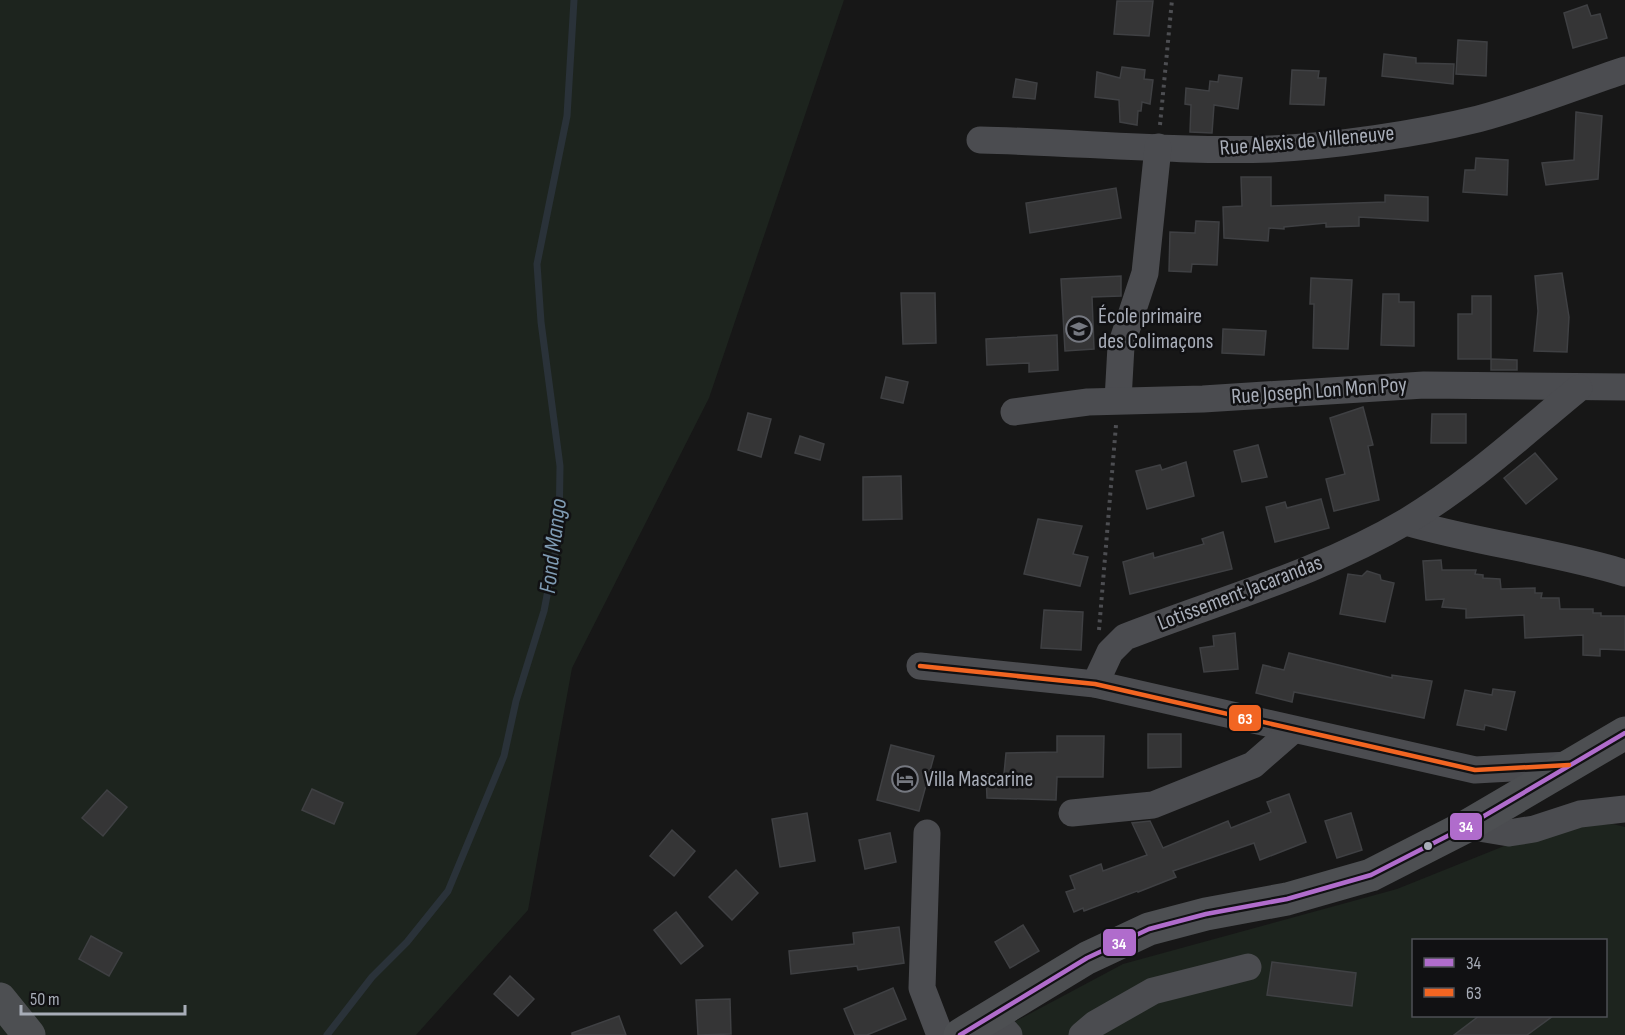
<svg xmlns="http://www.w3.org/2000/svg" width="1625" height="1035" font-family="'Sofia Sans Condensed',sans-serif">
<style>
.green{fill:#1d241e;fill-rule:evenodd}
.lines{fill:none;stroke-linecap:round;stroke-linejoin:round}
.stream{stroke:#2a3239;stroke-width:7}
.building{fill:#353536;stroke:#3f4043;stroke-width:1.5}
.path{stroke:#4d4e52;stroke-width:4;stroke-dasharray:3 4.5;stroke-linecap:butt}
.minor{stroke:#4b4c50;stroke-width:27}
.major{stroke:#4d4f52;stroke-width:33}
.bus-1-casing{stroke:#111113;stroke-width:9}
.bus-2-casing{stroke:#111113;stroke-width:9}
.bus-1{stroke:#b06ccc;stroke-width:4.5}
.bus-2{stroke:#f26522;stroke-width:4.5}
.bus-dot{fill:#a8adb8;stroke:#111113;stroke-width:2}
.labels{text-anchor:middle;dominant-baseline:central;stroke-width:5;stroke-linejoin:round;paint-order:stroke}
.street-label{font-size:22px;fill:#a8adb8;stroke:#111113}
.poi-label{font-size:22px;fill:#a8adb8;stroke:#111113;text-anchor:start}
.water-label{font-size:24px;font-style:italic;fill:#7f9bb3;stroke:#111113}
.line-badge{stroke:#111113;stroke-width:2}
.badge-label{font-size:16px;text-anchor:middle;font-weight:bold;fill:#fff}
</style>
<rect width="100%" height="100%" fill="#171717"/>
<!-- green -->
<g class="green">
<polygon points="0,0 844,0 709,398 572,668 528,910 416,1035 0,1035"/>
<path d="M1613,824l12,3v208h-635l133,-71 274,-75 152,-61zM1414,940h192v76h-192z"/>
</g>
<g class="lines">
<!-- stream -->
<polyline class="stream" points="327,1035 372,977 407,942 448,891 504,756 516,701 544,611 559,533 560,466 541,322 537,264 567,116 574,0"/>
</g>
<!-- building -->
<g class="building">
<polygon points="1117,1 1153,1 1149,36 1114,34"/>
<polygon points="1587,5 1591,16 1600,14 1607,38 1573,48 1564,13"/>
<polygon points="1458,40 1487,42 1486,76 1456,74"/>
<polygon points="1384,54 1416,58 1416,63 1454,64 1453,84 1382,76"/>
<polygon points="1122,67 1145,70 1144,79 1153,80 1150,104 1142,102 1141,111 1138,111 1137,125 1120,122 1119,100 1095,97 1097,72 1120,78"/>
<polygon points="1292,70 1319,71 1318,78 1326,78 1324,105 1290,104"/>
<polygon points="1219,75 1242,78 1238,109 1214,105 1212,133 1190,132 1191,105 1185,104 1186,88 1209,91 1210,81 1218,82"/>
<polygon points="1016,79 1037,83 1035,99 1013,97"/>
<polygon points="1576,112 1602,116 1598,179 1546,185 1542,163 1574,160"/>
<polygon points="1476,158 1508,160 1507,195 1463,192 1465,170 1475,170"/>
<polygon points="1241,177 1271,177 1271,206 1385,202 1385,195 1428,197 1428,221 1359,217 1359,226 1326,227 1326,223 1284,227 1284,229 1269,228 1268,241 1224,238 1223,207 1242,206"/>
<polygon points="1116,188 1121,218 1030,233 1026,203"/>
<polygon points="1196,221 1219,222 1217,265 1192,264 1191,272 1169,271 1170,232 1195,233"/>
<polygon points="1562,273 1569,317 1567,352 1534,351 1538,311 1535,276"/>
<polygon points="1121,276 1121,296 1092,297 1094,349 1065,351 1061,279"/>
<polygon points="1311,278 1352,280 1348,349 1313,348 1314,304 1310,304"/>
<polygon points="901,293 935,293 936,343 903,344"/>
<polygon points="1383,294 1399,294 1399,302 1414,302 1414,346 1381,345"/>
<polygon points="1472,296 1491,296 1491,359 1458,359 1458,314 1472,314"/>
<polygon points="1223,329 1266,331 1264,355 1222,353"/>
<polygon points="1057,335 1058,370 1029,372 1029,363 987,365 986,339"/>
<polygon points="1491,359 1517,360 1517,370 1491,370"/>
<polygon points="886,377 908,382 903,403 881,398"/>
<polygon points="1363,407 1373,445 1368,446 1379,500 1334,511 1326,479 1345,474 1330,418"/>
<polygon points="748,413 771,419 761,457 738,450"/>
<polygon points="1432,414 1466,414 1466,443 1431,443"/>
<polygon points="800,436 824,444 820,460 795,453"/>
<polygon points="1258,445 1267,477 1242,482 1234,451"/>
<polygon points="1535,453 1557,479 1526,504 1504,478"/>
<polygon points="1186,462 1194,496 1147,509 1136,471 1160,465 1162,470"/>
<polygon points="901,476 902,519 863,520 863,477"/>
<polygon points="1321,499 1329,528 1275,542 1266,507 1285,502 1287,508"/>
<polygon points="1038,519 1082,526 1073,554 1088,557 1080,586 1024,574"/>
<polygon points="1223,532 1232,569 1130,594 1123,562 1153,553 1154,558 1204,544 1202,539"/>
<polygon points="1441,560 1442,570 1476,570 1475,574 1483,575 1483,578 1500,579 1501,589 1535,588 1535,593 1542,593 1541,598 1559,598 1560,609 1593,609 1593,613 1601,613 1601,616 1625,616 1625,650 1600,649 1600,656 1583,655 1583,635 1525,638 1524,615 1466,618 1466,609 1442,607 1444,599 1426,600 1423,561"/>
<polygon points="1367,571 1380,575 1381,580 1394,583 1385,622 1340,614 1348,574 1362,576"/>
<polygon points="1044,610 1083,612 1081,650 1041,648"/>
<polygon points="1235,633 1238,669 1204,672 1200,648 1214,646 1213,636"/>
<polygon points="1289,653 1392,678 1392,675 1432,681 1424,718 1294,692 1292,702 1256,693 1263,665 1284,670"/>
<polygon points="1493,689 1515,692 1506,730 1485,725 1484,730 1457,725 1465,690 1492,695"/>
<polygon points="1148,734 1181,734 1181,767 1148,768"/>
<polygon points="1057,736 1104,736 1103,777 1057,777 1056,800 987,798 986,774 1004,774 1006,753 1057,752"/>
<polygon points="891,745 934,756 919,811 877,800"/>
<polygon points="312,789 343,803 334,824 302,810"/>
<polygon points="107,790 127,807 103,836 82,818"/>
<polygon points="1289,794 1306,842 1260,860 1254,843 1173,871 1176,877 1138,892 1137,891 1084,911 1083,908 1074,912 1066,892 1075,889 1070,876 1101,864 1103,871 1147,855 1132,823 1150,821 1163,848 1228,821 1231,828 1271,812 1267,802"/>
<polygon points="807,813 815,861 780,867 772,819"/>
<polygon points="1351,813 1362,850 1337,858 1325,821"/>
<polygon points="672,830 695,851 674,876 650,856"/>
<polygon points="890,833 896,862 865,869 859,840"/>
<polygon points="736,870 758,893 732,920 709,897"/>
<polygon points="676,912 703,946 681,964 654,930"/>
<polygon points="1023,925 1039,951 1010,968 995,942"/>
<polygon points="899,927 904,963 858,970 857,966 791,974 789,951 854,944 853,933"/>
<polygon points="91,936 122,953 109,976 79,959"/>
<polygon points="1272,962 1356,973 1352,1006 1267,995"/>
<polygon points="510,976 534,999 518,1016 494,994"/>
<polygon points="893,988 906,1019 867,1035 855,1035 844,1009"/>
<polygon points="730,999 731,1034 698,1035 696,1000"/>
<polygon points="619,1016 626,1035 572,1035 572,1033"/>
<polygon points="1479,1016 1553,1016 1527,1035 1454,1035"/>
</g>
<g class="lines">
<!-- path -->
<g class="path">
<polyline points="1160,125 1172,0"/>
<polyline points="1099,630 1116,425"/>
</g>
<!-- minor -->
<g class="minor">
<path d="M980,140c97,2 194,12 291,9 63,-3 146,-15 207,-30 50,-13 98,-33 147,-49"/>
<polyline points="1118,400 1121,346 1145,273 1158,147"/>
<polyline points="1014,412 1088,402 1203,399 1424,385 1625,387"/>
<path d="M1406,522c72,21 147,29 219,51"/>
<polyline points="920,666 1095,684 1475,770 1569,765"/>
<path d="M1095,684l15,-32 15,-15c95,-37 194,-64 282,-116 62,-37 116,-87 172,-133"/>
<polyline points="1072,813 1153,805 1253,765 1293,730"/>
<polyline points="1467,826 1509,833 1534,829 1580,814 1625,809"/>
<polyline points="927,833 922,988 940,1035"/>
<polyline points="992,1017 1009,1035"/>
<polyline points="1082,1035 1095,1024 1153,991 1248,967"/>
</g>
<!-- major -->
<g class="major">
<polyline points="0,999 29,1035"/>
<polyline points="960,1035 1087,958 1149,929 1206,914 1287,899 1371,875 1467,826 1625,733"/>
</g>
<!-- bus-1 casing -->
<g class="bus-1-casing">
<polyline id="bus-1" points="960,1035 1087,958 1149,929 1206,914 1287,899 1371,875 1467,826 1625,733"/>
</g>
<!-- bus-2 casing -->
<g class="bus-2-casing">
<polyline id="bus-2" points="920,666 1095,684 1475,770 1569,765"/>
</g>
<!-- bus-1 -->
<use href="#bus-1" class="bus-1"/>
<!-- bus-2 -->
<use href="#bus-2" class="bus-2"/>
</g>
<!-- icons -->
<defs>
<g id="school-ring" transform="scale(1.35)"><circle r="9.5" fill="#111113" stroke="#757880" stroke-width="1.5"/><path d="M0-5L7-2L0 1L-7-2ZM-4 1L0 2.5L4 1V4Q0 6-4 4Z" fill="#757880"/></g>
<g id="hotel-ring" transform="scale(1.35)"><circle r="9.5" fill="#111113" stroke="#757880" stroke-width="1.5"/><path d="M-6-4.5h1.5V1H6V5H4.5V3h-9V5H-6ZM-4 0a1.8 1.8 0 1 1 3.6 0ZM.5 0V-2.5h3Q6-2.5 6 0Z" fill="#757880"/></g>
</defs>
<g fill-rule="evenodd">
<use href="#school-ring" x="1079" y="329"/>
<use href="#hotel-ring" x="905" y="779"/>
</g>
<!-- markers -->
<circle class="bus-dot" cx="1428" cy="846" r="5"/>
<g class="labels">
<!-- street labels -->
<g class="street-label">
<text transform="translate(1307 141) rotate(-5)">Rue Alexis de Villeneuve</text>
<text transform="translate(1319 391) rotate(-4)">Rue Joseph Lon Mon Poy</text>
<text transform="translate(1240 593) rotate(-21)">Lotissement Jacarandas</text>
</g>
<!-- poi labels -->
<g class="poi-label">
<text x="1098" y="316">École primaire<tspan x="1098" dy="25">des Colimaçons</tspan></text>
<text x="924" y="779">Villa Mascarine</text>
</g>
<!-- water labels -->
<g class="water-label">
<text transform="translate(553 546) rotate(-83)">Fond Mango</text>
</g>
</g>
<g class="line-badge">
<rect x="1228" y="704" width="34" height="28" rx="6" fill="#f26522"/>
<rect x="1449" y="812" width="34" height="29" rx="6" fill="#b06ccc"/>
<rect x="1102" y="928" width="35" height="29" rx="6" fill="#b06ccc"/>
</g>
<g class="badge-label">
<text x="1245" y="724">63</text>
<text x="1466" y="832">34</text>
<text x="1119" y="949">34</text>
</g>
<!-- legend -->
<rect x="1412" y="939" width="195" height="78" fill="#111113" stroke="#4d4f55" stroke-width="1.5"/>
<rect x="1424" y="958" width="30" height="9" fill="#b06ccc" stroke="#4d4f55" stroke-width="1.5"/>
<text x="1466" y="969" font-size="18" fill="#a8adb8">34</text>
<rect x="1424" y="988" width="30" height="9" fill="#f26522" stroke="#4d4f55" stroke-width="1.5"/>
<text x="1466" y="999" font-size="18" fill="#a8adb8">63</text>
<!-- scale -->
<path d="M21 1005v9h164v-9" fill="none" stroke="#a8adb8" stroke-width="3"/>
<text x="30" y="1005" font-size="18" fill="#a8adb8" stroke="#111113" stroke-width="4.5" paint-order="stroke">50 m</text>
</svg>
